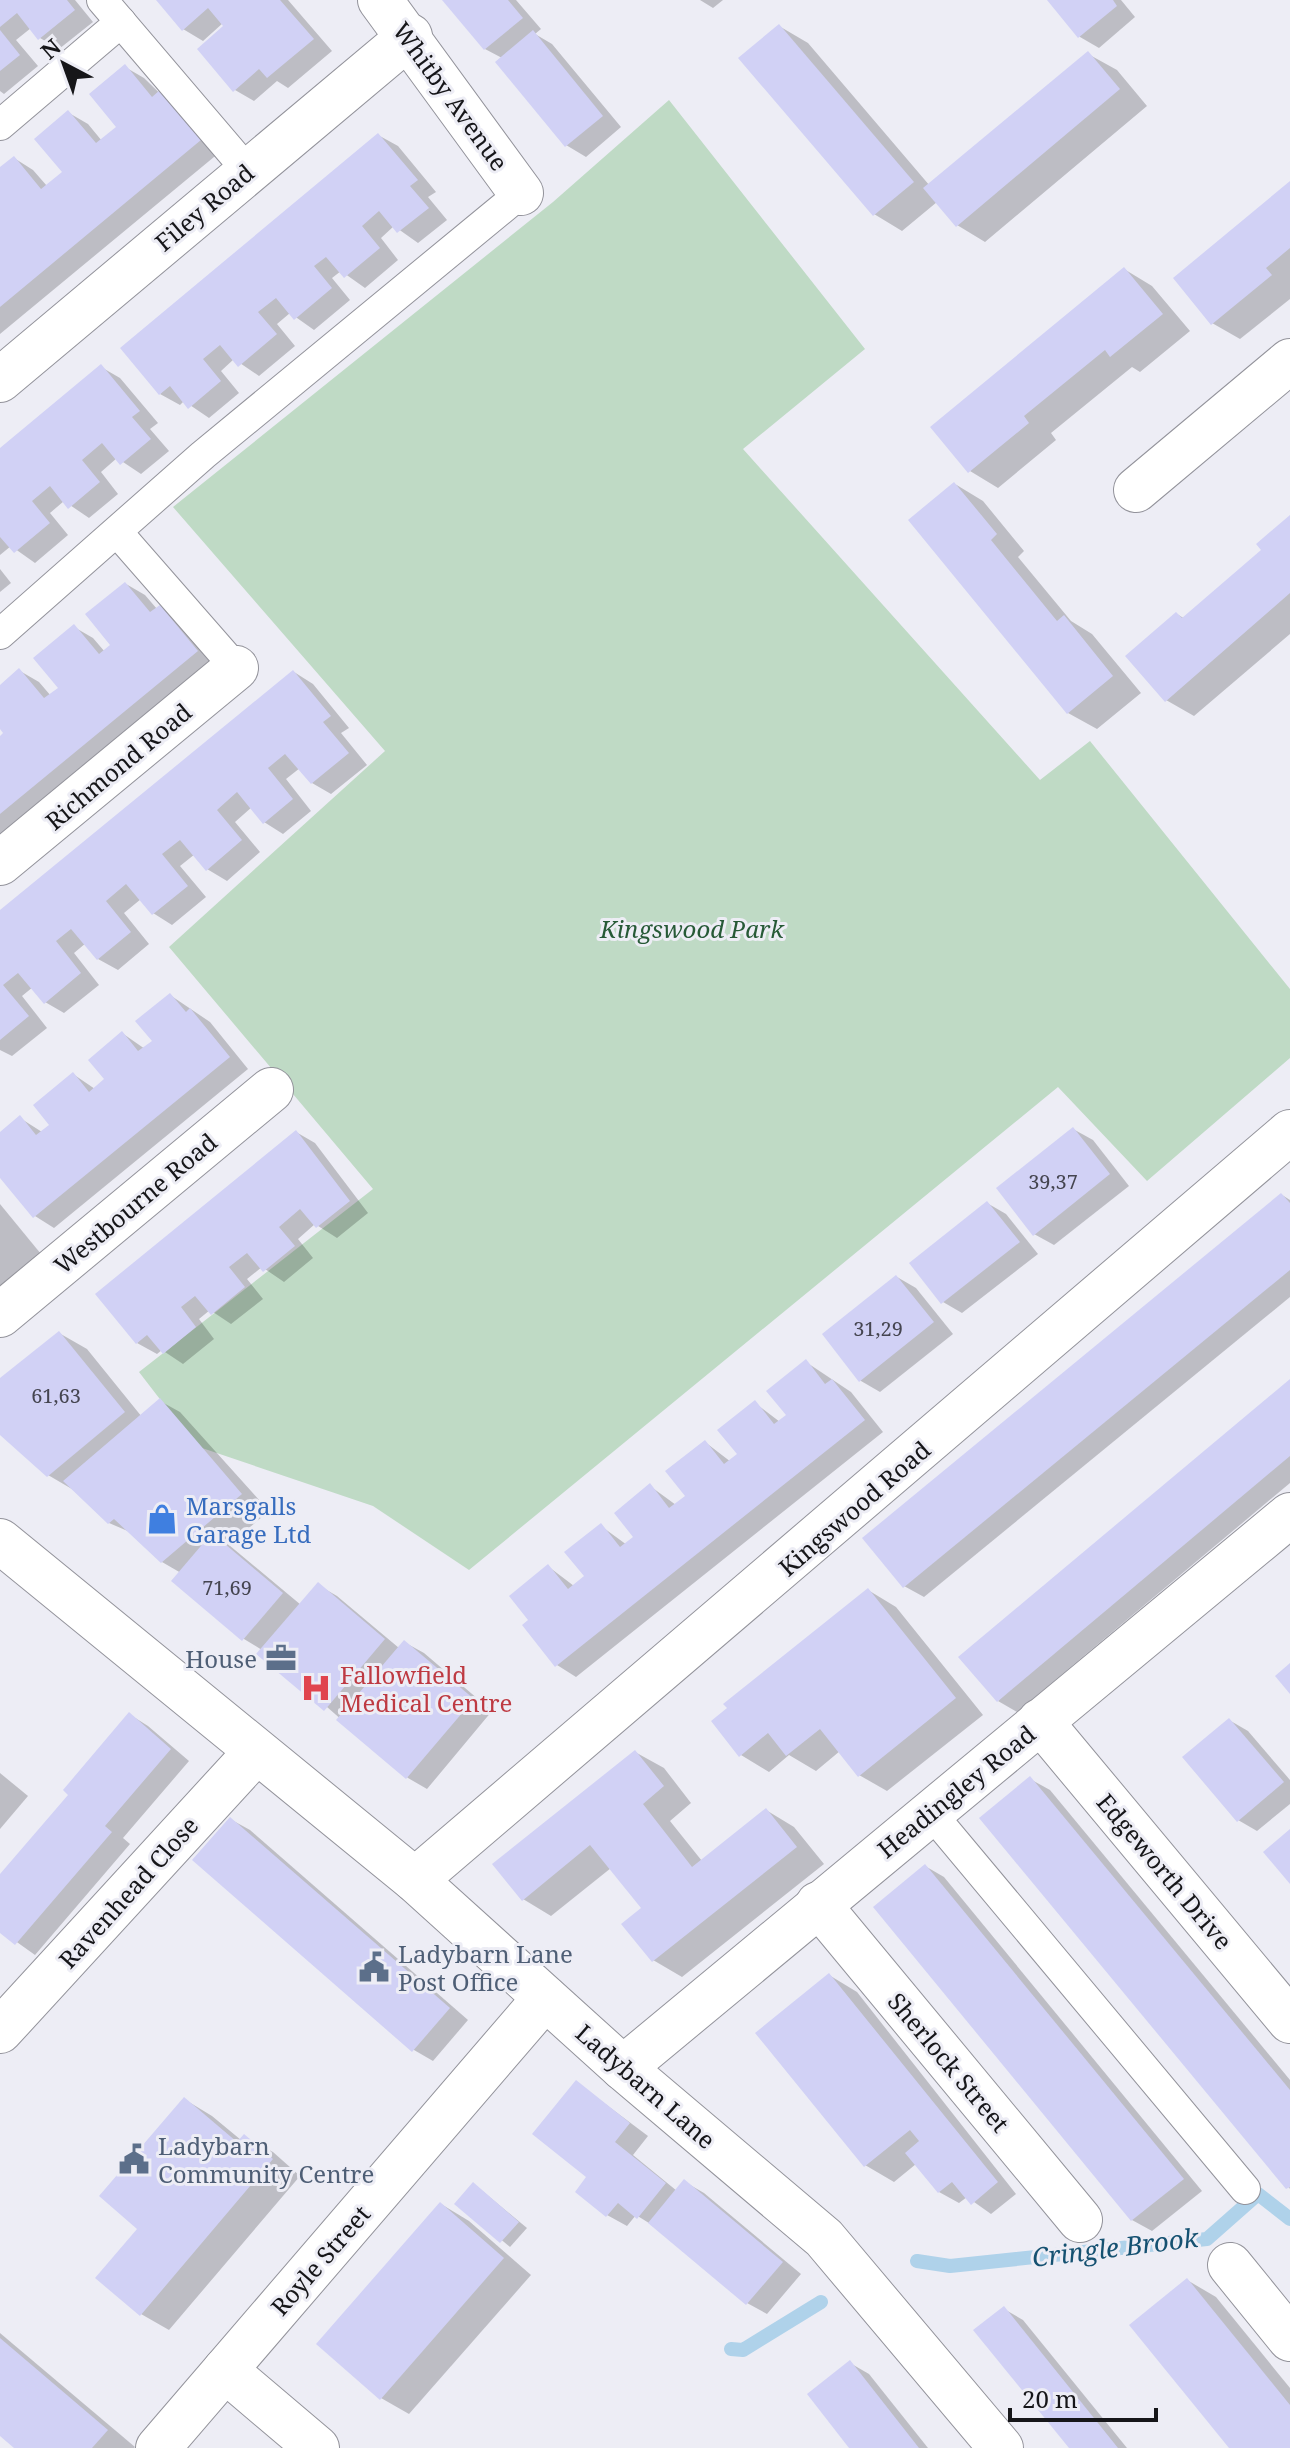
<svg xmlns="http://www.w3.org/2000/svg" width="1290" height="2448" font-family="'Noto Serif',serif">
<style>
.green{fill:#bfdac5}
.shadow{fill:#0003}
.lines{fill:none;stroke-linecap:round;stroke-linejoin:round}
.stream{stroke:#afd2ea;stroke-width:14}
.building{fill:#d1d1f5}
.lane-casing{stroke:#93939b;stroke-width:32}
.street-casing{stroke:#93939b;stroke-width:46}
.secondary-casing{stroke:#93939b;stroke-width:46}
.lane{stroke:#fff;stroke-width:30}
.street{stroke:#fff;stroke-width:44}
.secondary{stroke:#fff;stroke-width:44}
.labels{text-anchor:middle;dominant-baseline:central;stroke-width:6;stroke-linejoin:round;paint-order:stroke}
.number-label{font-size:20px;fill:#454550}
.street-label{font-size:24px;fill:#161619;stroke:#ededf5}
.park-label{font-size:24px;font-style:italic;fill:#275a37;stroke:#ededf5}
.shop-label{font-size:24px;fill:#366cbe;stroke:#ededf5;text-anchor:start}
.service-label{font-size:24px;fill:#4e5e75;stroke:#ededf5;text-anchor:start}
.health-label{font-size:24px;fill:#be3a42;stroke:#ededf5;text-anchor:start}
.water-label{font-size:26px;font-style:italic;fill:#155171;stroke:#ededf5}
</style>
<rect width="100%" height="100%" fill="#ededf5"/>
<!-- green -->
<polygon class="green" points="669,100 865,349 743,449 1040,780 1090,741 1290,989 1290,1058 1147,1181 1058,1087 469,1570 373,1506 196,1446 139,1372 373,1189 169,947 385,751 173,507 553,202"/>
<!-- shadow -->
<g class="shadow">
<polygon points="0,0 75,0 93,22 59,49 40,38 31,28 16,40 38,66 4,94 0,91"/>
<polygon points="158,0 288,0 332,51 288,88 277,81 254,101 235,90 223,23 203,41 183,29"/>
<polygon points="445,0 516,0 541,29 535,34 552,44 621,127 586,157 566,145 502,58 485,49"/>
<polygon points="700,0 723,0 713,8"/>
<polygon points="1049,0 1121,0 1135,17 1099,48 1080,37"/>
<polygon points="779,26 808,43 930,186 1088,54 1117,70 1147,106 985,242 957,225 937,202 902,231 874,214"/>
<polygon points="125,67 144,78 220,152 0,334 0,170 14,158 33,170 47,186 65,172 69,113 88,124 102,141 119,127"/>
<polygon points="378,135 398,146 436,192 428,197 447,220 418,243 394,226 381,238 398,260 365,288 341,271 332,278 350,300 314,330 290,313 277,324 295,346 259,376 234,359 221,371 239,393 209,418 184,401 180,405 160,394"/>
<polygon points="1290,184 1290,299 1240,339 1212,323"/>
<polygon points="1124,269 1152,286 1190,331 1140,372 1132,367 1051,433 1056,440 998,488 970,471"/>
<polygon points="101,367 120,378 158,423 150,429 169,451 141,474 117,458 101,472 118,494 89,518 64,501 50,513 68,535 35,563 11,546 0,555 0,450"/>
<polygon points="955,484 983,501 1024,551 1018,557 1071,621 1092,634 1141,693 1097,729 1068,713"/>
<polygon points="1290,517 1290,634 1194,716 1166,700 1177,614 1185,619 1264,550"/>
<polygon points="0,569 11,583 0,592"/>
<polygon points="126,584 145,595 157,609 160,607 179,618 216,663 0,840 0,738 6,733 0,726 0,687 20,671 39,682 51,696 60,688 74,627 93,638 105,652 113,645"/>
<polygon points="294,672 313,684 349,728 341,733 367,765 331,794 312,783 300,768 286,779 311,811 283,834 264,822 252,807 235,822 260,852 227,881 207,869 195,854 180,866 206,897 172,925 153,913 141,899 124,913 149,944 118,970 98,959 86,943 74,953 99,985 64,1013 45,1002 33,987 22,996 47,1028 12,1056 0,1050 0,913"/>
<polygon points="170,995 210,1022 248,1069 54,1228 35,1216 0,1175 0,1134 20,1118 42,1132 52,1125 73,1074 95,1089 107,1079 122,1033 145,1049 155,1041"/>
<polygon points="1073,1129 1093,1140 1129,1186 1054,1245 1034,1234"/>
<polygon points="296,1132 315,1143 368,1213 337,1238 315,1224 298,1239 313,1258 284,1282 262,1267 247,1279 263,1299 231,1324 210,1310 199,1319 214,1339 183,1364 162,1350 157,1354 137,1343"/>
<polygon points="1282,1195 1290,1200 1290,1297 924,1597 904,1586"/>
<polygon points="987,1203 1006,1214 1038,1254 962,1313 943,1302"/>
<polygon points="0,1204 41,1254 0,1287"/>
<polygon points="897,1277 916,1288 953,1334 880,1392 861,1381 824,1335"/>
<polygon points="59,1333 87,1349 142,1417 160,1401 180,1412 269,1511 229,1545 301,1605 318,1585 337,1596 399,1648 404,1642 424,1653 492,1711 427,1789 408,1778 262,1650 244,1639 174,1581 181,1573 162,1562 130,1532 109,1523 77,1492 48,1475 0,1433 0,1381"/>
<polygon points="806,1362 851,1392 883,1432 576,1677 557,1665 531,1621 549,1567 574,1586 586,1576 601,1526 627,1545 636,1537 650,1486 676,1505 687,1496 705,1442 731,1462 740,1455 755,1403 780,1422 789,1416"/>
<polygon points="1290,1381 1290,1483 1017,1712 998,1701"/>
<polygon points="868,1590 896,1607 983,1715 887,1791 859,1775 840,1751 816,1771 789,1755 769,1772 741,1755"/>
<polygon points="129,1714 148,1726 189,1761 123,1838 130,1844 35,1955 0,1930 0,1877 71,1794"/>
<polygon points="1229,1720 1248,1731 1290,1780 1290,1804 1257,1831 1238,1820"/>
<polygon points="635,1752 664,1768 691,1803 670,1821 702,1861 766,1810 794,1827 824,1864 682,1977 653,1960 643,1909 611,1868 551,1916 523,1899"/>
<polygon points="0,1773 28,1796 0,1829"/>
<polygon points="1030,1779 1050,1790 1290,2080 1290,2189"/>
<polygon points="230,1819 250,1830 468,2020 433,2061 414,2050"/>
<polygon points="925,1866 944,1877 1202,2191 1152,2231 1132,2220"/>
<polygon points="829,1975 857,1992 1016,2194 991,2214 967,2197 959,2203 939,2192 916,2164 894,2182 865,2165"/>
<polygon points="576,2082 648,2136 633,2155 677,2191 685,2182 704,2193 801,2274 767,2314 747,2303 657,2228 636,2215 627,2226 607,2215 589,2177"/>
<polygon points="184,2099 212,2116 241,2140 244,2136 273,2152 300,2176 169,2330 141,2314 139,2229"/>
<polygon points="474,2184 527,2228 510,2247 457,2203"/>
<polygon points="441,2204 469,2221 531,2275 409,2414 381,2398"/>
<polygon points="1187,2280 1216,2297 1290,2388 1290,2448 1232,2448"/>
<polygon points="1004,2309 1023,2320 1127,2448 1071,2448"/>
<polygon points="0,2333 135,2447 134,2448 17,2448 0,2434"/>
<polygon points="850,2363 869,2374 928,2448 852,2448"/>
</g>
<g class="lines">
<!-- stream -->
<g class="stream">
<polyline points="917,2261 950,2266 1207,2239 1258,2194 1290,2219"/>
<polyline points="731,2349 743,2350 821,2302"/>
</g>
</g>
<!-- building -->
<g class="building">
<polygon points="0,0 67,0 75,10 38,40 17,13 0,27"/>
<polygon points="156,0 280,0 314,39 267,78 259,69 233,92 197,49 223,26 208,8 182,31"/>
<polygon points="442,0 508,0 523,18 484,50"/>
<polygon points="1047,0 1113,0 1117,6 1078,38"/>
<polygon points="779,24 914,182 873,216 738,58"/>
<polygon points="0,30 20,55 0,71"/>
<polygon points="533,30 603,116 565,147 495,62"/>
<polygon points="1088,51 1120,89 956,227 923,188"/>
<polygon points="125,64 152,97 160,90 201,140 0,307 0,167 14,156 41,189 62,172 34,139 68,110 96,143 116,127 89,94"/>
<polygon points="378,133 418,180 410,186 429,208 397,233 379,211 362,226 380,248 344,278 326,257 314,266 332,288 294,320 276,298 258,312 277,334 238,367 220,345 203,359 221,381 188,409 170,386 159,395 120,348"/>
<polygon points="1290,181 1290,248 1266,268 1272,275 1211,325 1173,278"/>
<polygon points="1124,267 1163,314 1110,357 1105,350 1024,416 1029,423 968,473 930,427"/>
<polygon points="101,364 140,411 132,417 151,439 120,465 102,443 82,460 100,482 68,509 50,486 32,501 50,523 14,553 0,537 0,448"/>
<polygon points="954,482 997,534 991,540 1057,621 1064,615 1113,676 1067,714 908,520"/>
<polygon points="1290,515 1290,593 1165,702 1125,656 1176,612 1182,618 1261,550 1256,544"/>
<polygon points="125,582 150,612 160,605 198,651 0,814 0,736 3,733 0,729 0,685 19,668 44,698 58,688 33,658 74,624 99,654 110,645 85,614"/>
<polygon points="293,670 331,716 323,722 349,753 311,784 285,754 268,768 293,799 263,824 237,792 217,810 242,840 206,871 180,840 162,854 188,886 152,915 126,884 106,901 131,932 97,960 71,929 56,941 81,973 44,1004 18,973 3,985 29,1016 0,1040 0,910"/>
<polygon points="170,993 186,1012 190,1008 230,1057 33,1218 0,1178 0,1132 20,1115 36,1135 49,1125 33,1105 73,1072 89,1092 104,1079 88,1060 122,1031 138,1051 152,1041 135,1021"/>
<polygon points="1073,1127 1110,1174 1033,1236 996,1188"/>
<polygon points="296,1130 350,1201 316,1228 300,1209 279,1227 295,1246 263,1272 247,1253 229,1267 245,1287 211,1315 195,1296 181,1307 196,1327 163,1354 147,1335 136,1344 95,1294"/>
<polygon points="1281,1193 1290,1203 1290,1270 903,1588 862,1538"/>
<polygon points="987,1201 1020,1242 941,1304 909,1263"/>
<polygon points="896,1275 934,1322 859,1382 822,1334"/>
<polygon points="59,1331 125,1412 47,1477 0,1435 0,1378"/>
<polygon points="806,1359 825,1384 832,1379 865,1420 555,1667 522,1625 528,1620 509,1596 548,1564 568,1589 584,1576 564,1552 601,1523 620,1547 633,1537 614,1513 650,1483 669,1508 685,1496 665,1471 705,1440 724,1464 737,1454 717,1430 755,1400 774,1424 786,1415 766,1391"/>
<polygon points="1290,1379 1290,1456 997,1702 958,1657"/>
<polygon points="160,1398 242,1494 161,1563 114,1519 108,1524 63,1481"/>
<polygon points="212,1533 283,1593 242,1641 171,1581"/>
<polygon points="318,1582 385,1639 324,1711 256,1654"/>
<polygon points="868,1588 956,1698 858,1777 820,1729 786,1756 768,1733 739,1757 711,1721 727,1708 723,1704"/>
<polygon points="404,1640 474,1699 406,1779 336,1720"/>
<polygon points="1290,1663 1290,1694 1275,1676"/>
<polygon points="129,1712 171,1749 105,1826 112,1832 15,1945 0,1933 0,1874 68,1795 63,1790"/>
<polygon points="1229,1718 1284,1782 1237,1822 1182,1757"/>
<polygon points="635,1750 664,1786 643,1804 692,1867 766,1808 797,1847 652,1962 621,1924 641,1908 590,1845 522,1901 492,1864"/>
<polygon points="1030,1776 1290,2090 1290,2187 1286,2189 979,1818"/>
<polygon points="230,1817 450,2008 412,2052 192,1860"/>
<polygon points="1290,1829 1290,1884 1263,1852"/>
<polygon points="925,1864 1184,2179 1131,2221 873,1907"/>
<polygon points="829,1973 998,2182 971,2205 952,2182 938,2193 905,2153 919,2141 910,2130 864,2167 755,2033"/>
<polygon points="576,2080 630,2123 615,2142 666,2183 637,2219 618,2203 606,2217 575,2192 586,2177 532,2134"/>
<polygon points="184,2097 237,2142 244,2134 273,2159 140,2316 95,2278 137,2229 99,2196"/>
<polygon points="684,2179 783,2262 746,2305 648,2223"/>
<polygon points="473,2182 519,2222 500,2243 454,2204"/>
<polygon points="440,2202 504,2258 380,2400 316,2344"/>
<polygon points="1187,2278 1290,2405 1290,2448 1229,2448 1129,2325"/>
<polygon points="1004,2306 1118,2448 1069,2448 973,2330"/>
<polygon points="0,2338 108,2430 92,2448 14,2448 0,2436"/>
<polygon points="850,2360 919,2448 849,2448 807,2394"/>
</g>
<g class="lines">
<!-- lane casing -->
<g class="lane-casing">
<g id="lane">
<polyline points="102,0 247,170"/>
<polyline points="0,125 121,22"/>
<polyline points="118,533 236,668"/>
<polyline points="0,634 203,455 521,193"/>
<polyline points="930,1812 1245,2189"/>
</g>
</g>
<!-- street casing -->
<g class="street-casing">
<g id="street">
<polyline points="380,0 521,193"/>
<polyline points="0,380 410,36"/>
<polyline points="1136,490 1290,361"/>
<polyline points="0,863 236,668"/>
<polyline points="0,1315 271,1090"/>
<polyline points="1040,1721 1290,2021"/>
<polyline points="415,1880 1290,1132"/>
<polyline points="818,1904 1080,2220"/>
<polyline points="0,2031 255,1753"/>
<polyline points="623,2068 1290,1515"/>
<polyline points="1230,2265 1290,2339"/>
<polyline points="225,2370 317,2448"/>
<polyline points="158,2448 545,1998"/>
</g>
</g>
<!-- secondary casing -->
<g class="secondary-casing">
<polyline id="secondary" points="0,1541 415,1880 623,2068 824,2238 1001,2448"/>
</g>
<!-- lane -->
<use href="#lane" class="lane"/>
<!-- street -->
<use href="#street" class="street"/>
<!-- secondary -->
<use href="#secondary" class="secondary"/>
</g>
<!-- icons -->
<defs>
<g id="shop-bare" transform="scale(2.4)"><path d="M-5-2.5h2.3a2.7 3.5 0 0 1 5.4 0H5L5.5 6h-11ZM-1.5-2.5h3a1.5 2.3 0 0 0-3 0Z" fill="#3f7fe0" stroke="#ededf5" stroke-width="2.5" paint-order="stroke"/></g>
<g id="office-bare" transform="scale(2.4)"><path d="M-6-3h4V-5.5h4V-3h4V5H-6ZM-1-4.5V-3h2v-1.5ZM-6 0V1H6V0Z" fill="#5c6f8a" stroke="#ededf5" stroke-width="2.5" paint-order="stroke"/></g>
<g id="hospital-bare" transform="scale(2.4)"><path d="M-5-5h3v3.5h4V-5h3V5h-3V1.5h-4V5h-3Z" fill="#e0444e" stroke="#ededf5" stroke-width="2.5" paint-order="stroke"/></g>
<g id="civic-bare" transform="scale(2.4)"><path d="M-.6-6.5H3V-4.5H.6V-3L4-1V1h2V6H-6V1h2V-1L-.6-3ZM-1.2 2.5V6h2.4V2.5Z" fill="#5c6f8a" stroke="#ededf5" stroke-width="2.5" paint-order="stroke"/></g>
</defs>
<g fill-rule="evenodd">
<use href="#shop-bare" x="162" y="1519"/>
<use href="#office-bare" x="281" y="1658"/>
<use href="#hospital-bare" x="316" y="1688"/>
<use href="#civic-bare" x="374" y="1967"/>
<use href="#civic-bare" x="134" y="2159"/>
</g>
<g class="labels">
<!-- number labels -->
<g class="number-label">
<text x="1053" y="1181">39,37</text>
<text x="878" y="1328">31,29</text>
<text x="56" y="1395">61,63</text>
<text x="227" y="1587">71,69</text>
</g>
<!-- street labels -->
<g class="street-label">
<text transform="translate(451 96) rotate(54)">Whitby Avenue</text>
<text transform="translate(204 207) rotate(-40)">Filey Road</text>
<text transform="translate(118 766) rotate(-40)">Richmond Road</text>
<text transform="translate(135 1203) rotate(-40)">Westbourne Road</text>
<text transform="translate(854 1508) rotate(-41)">Kingswood Road</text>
<text transform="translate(956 1791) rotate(-39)">Headingley Road</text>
<text transform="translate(1165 1871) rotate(50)">Edgeworth Drive</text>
<text transform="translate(128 1892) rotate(-48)">Ravenhead Close</text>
<text transform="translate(949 2062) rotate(50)">Sherlock Street</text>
<text transform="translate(646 2086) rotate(41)">Ladybarn Lane</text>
<text transform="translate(320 2260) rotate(-49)">Royle Street</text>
</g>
<!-- park labels -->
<g class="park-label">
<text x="692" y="928">Kingswood Park</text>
</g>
<!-- shop labels -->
<g class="shop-label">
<text x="186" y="1505">Marsgalls<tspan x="186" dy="28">Garage Ltd</tspan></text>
</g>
<!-- service labels -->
<g class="service-label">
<text x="257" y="1658" text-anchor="end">House</text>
<text x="398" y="1953">Ladybarn Lane<tspan x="398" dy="28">Post Office</tspan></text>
<text x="158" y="2145">Ladybarn<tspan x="158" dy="28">Community Centre</tspan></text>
</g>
<!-- health labels -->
<g class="health-label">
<text x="340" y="1674">Fallowfield<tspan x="340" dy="28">Medical Centre</tspan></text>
</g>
<!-- water labels -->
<g class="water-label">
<text transform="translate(1115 2247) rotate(-7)">Cringle Brook</text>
</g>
</g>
<!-- north arrow -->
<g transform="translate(64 64) rotate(319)" stroke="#ededf5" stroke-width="6" paint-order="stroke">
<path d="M0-6L14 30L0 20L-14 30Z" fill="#161619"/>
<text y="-12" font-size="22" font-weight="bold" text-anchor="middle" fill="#161619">N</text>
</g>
<!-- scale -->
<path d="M1010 2408v12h146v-12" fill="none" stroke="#161619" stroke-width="4"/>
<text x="1022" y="2408" font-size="24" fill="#161619" stroke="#ededf5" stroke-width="6" paint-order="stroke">20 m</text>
</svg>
